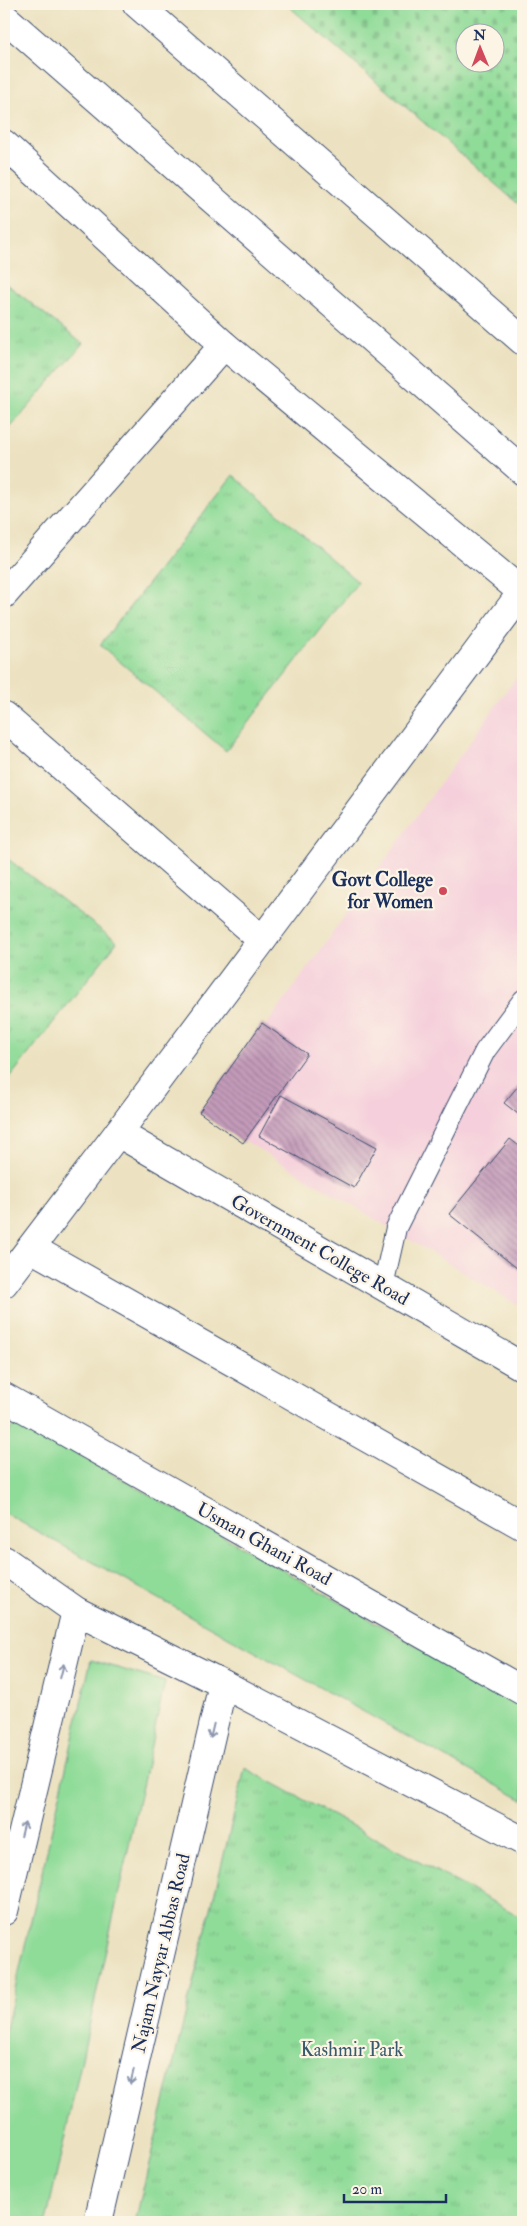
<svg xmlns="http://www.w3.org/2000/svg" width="527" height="2226" font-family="'IM FELL Double Pica',serif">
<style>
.built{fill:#f5cfdb}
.green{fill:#8fdb98;stroke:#55857b}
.cemetery{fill:url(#cemetery-stones);stroke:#55857b;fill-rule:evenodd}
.park{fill:url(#park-tufts);stroke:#55857b}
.building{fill:url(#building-back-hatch)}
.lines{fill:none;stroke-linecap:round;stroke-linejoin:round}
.service-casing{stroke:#3a4a6d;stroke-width:22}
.pedestrian-casing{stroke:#3a4a6d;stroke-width:30}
.minor-casing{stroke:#3a4a6d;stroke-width:30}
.tertiary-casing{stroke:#3a4a6d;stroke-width:30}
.service{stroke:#fff;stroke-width:20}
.pedestrian{stroke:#fff;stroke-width:28}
.minor{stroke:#fff;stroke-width:28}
.tertiary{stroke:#fff;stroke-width:28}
.oneway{stroke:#8d97ae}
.poi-dot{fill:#d1495b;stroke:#fcf5e5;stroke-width:2}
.labels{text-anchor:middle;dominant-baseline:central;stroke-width:4.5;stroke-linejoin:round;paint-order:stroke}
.poi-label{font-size:19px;font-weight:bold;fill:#1b2f5e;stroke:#fcf5e5;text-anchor:end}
.street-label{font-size:19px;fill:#1b2f5e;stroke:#fcf5e5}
.park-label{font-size:19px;fill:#385a6c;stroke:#fcf5e5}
</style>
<defs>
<pattern id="cemetery-stones" width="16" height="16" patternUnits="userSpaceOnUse" patternTransform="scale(1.25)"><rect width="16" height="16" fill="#8fdb98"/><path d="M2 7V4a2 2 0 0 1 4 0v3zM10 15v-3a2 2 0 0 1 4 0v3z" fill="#7bbc85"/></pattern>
<pattern id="park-tufts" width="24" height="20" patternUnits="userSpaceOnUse" patternTransform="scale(1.25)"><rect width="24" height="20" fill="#8fdb98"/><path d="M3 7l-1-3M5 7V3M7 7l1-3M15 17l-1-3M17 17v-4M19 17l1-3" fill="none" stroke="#7bbc85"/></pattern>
<pattern id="building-back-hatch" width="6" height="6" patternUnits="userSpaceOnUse" patternTransform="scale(1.25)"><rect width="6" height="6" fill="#c49bba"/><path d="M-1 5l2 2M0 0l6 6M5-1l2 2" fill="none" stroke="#9e7f9a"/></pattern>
</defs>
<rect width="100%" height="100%" fill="#fcf5e5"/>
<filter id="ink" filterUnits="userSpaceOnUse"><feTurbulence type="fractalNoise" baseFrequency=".02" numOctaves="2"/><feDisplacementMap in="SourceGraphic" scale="10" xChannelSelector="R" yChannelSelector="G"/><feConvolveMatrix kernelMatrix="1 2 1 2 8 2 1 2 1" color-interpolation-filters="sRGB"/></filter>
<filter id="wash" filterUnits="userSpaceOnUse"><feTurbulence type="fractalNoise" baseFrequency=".0096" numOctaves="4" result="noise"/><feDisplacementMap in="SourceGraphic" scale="20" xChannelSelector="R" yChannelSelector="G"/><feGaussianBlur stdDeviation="1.12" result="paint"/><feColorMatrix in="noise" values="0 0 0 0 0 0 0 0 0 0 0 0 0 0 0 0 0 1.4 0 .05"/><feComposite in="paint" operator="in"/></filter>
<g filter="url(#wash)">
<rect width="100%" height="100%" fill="#ece2c1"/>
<!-- built -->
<polygon class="built" points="523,668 523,1308 202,1115"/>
<!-- green -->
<g class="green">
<polygon points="16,1419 523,1706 523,1800 4,1513 4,1444"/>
<polygon points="91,1660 165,1682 46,2222 4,2222 4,2037"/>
</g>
<!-- cemetery -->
<path class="cemetery" d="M286,4h237v204zM464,32h30v30h-30z"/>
<!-- park -->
<g class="park">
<polygon points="4,282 83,344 4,435"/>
<polygon points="233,475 358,582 226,751 100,645"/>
<polygon points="4,856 117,942 4,1085"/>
<polygon points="245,1768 523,1918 523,2222 135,2222"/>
</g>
<g id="blocks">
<!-- building -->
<g class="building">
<polygon points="262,1023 307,1054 243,1143 199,1112"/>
<polygon points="523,1080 523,1118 504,1103"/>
<polygon points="281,1095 377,1147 354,1188 259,1136"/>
<polygon points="510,1139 523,1149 523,1273 449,1214"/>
</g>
</g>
</g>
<g filter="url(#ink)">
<use href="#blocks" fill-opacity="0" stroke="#3a4a6d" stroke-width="1"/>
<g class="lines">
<!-- service casing -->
<g class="service-casing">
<polyline id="service" points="383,1286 396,1228 485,1051 523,1000"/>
</g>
<!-- pedestrian casing -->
<g class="pedestrian-casing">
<polyline id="pedestrian" points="31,1248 523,1526"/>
</g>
<!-- minor casing -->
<g class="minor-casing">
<g id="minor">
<polyline points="137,4 523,341"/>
<polyline points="4,17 523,471"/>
<polyline points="4,144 224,345 522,592"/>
<polyline points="4,594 224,345"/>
<polyline points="4,716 262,940"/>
<polyline points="118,1133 523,591"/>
<polyline points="4,1397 523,1691"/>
<polyline points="4,1911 76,1611"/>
<polyline points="98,2222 223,1684"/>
</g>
</g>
<!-- tertiary casing -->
<g class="tertiary-casing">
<g id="tertiary">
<polyline points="4,1283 118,1133 523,1367"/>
<polyline points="4,1560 76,1611 223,1684 523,1841"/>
</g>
</g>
<!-- service -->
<use href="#service" class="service"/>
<!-- pedestrian -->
<use href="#pedestrian" class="pedestrian"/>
<!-- minor -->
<use href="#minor" class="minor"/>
<!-- tertiary -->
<use href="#tertiary" class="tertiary"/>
</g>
<!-- one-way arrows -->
<defs><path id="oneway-shaft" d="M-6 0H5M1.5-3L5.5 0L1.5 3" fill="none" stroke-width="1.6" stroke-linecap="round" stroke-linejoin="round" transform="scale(1.25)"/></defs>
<g class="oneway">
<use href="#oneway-shaft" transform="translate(62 1671) rotate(-76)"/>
<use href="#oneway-shaft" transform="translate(212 1731) rotate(103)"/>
<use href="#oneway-shaft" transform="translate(23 1829) rotate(-76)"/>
<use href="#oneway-shaft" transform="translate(132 2077) rotate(103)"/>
</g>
</g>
<!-- markers -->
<circle class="poi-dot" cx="443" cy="891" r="5"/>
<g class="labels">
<!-- poi labels -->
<g class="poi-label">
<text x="433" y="880">Govt College<tspan x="433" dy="22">for Women</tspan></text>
</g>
<!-- street labels -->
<g class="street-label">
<text transform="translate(320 1250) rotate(30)">Government College Road</text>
<text transform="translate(264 1544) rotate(29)">Usman Ghani Road</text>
<text transform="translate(161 1953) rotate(-77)">Najam Nayyar Abbas Road</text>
</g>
<!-- park labels -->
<g class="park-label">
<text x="352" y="2050">Kashmir Park</text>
</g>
</g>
<!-- margin -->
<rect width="527" height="2226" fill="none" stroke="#fcf5e5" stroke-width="20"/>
<!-- north arrow -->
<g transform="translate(480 48) rotate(359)"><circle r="24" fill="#fcf5e5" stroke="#a2a6af"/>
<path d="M0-4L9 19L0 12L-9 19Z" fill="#d1495b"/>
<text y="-8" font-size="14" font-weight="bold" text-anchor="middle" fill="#1b2f5e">N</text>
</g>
<!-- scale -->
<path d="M344 2194v8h102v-8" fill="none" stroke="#1b2f5e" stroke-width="2.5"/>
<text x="352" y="2194" font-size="15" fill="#1b2f5e" stroke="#fcf5e5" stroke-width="4" paint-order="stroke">20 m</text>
</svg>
